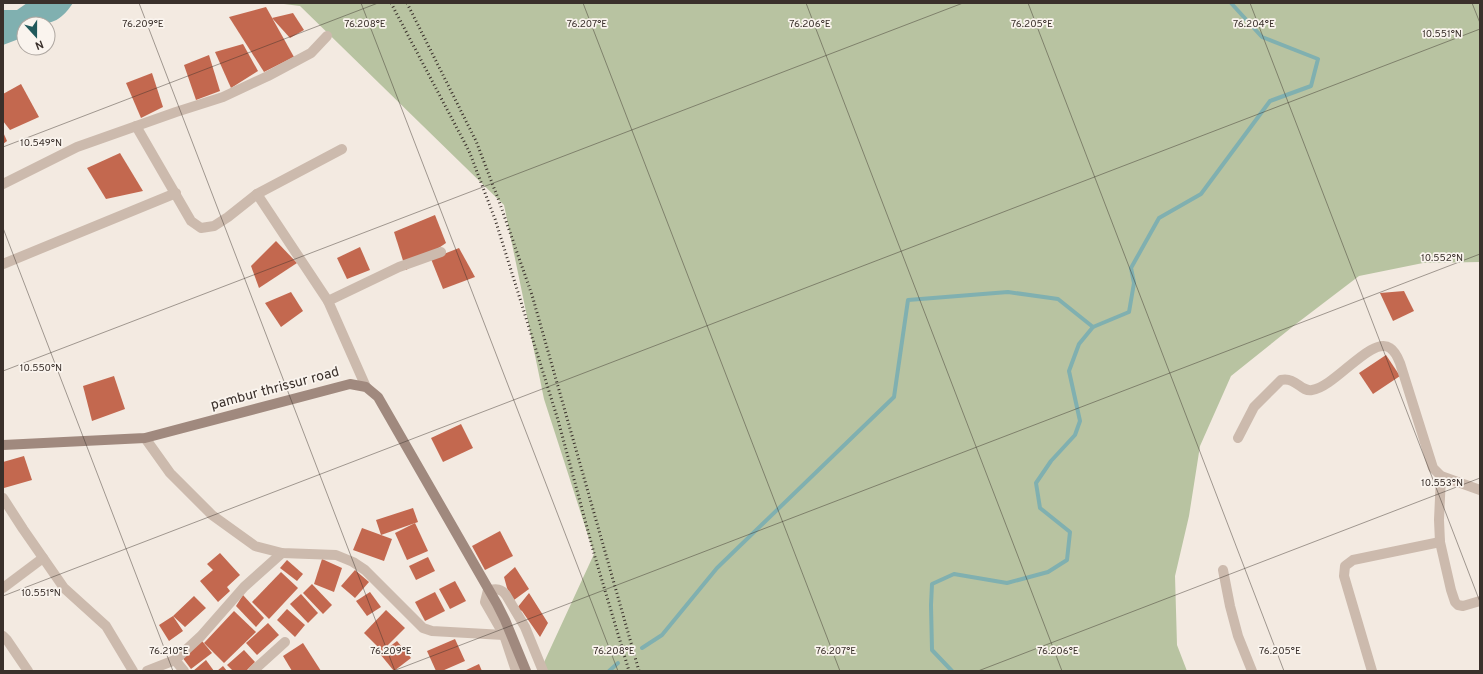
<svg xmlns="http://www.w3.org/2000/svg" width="1483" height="674" font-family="Overpass,sans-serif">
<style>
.green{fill:#b8c3a1}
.water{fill:#80b0b0}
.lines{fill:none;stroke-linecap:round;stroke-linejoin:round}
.stream{stroke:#80b0b0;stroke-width:4}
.building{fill:#c3684f}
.street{stroke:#ccbaad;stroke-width:10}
.secondary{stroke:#a0897e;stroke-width:10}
.rail{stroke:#3a302b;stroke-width:3;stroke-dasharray:1 3;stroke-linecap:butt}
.ticks{fill:none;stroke:#3a302b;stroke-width:1;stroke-opacity:0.45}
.labels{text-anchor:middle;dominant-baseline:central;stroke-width:3.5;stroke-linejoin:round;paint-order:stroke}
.street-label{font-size:14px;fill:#3a302b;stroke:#faf4ee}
.ticks-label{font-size:10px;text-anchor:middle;fill:#3a302b;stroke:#faf4ee;stroke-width:3.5;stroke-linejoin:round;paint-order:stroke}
</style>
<rect width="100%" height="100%" fill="#f3eae1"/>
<!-- green -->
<polygon class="green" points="276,3 1480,3 1480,262 1423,263 1359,276 1296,324 1231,376 1200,446 1189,516 1175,576 1177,645 1187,671 540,671 594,554 544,399 504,205 300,6"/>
<!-- water -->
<path class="water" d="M27,3h46c-15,22 -24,21 -49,21v13l-21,8v-35h14z"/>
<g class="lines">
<!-- stream -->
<g class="stream">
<polyline points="642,648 662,635 717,568 894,397 908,300 1008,292 1058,299 1093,327"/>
<polyline points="609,671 618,663"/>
<polyline points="952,671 932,650 931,605 932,584 954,574 1007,583 1048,572 1067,560 1070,532 1040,508 1036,483 1051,461 1075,435 1080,421 1069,371 1079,344 1093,327 1129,312 1134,283 1131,268 1159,218 1201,194 1270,101 1311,86 1318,59 1262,37 1231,3"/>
</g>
</g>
<!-- building -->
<g class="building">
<polygon points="266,7 294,57 264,72 229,17"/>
<polygon points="293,13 304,30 290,38 272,18"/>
<polygon points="243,44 258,71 231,88 215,52"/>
<polygon points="209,55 220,91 196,100 184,65"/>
<polygon points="152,73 163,107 141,118 126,83"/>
<polygon points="21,84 39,117 10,130 3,121 3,94"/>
<polygon points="3,132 7,141 3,144"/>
<polygon points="120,153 143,191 106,199 87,168"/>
<polygon points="435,215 446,243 406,270 394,232"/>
<polygon points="276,241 297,263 259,288 251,266"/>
<polygon points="360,247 370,270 347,279 337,258"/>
<polygon points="459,248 475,277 443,289 431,259"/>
<polygon points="1404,291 1414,311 1393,321 1380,293"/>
<polygon points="291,292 303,311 281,327 265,303"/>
<polygon points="1386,355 1400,376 1373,394 1359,373"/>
<polygon points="114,376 125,409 92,421 83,386"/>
<polygon points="461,424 473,448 443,462 431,438"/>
<polygon points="24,456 32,480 4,488 3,462"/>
<polygon points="413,508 418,522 381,535 376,520"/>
<polygon points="415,523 428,551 407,560 395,533"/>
<polygon points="362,528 392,539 384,561 353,550"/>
<polygon points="500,531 513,556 485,570 472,546"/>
<polygon points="220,553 240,575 227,587 230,591 218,602 200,581 213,570 207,564"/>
<polygon points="428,557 435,571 416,580 409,566"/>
<polygon points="322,559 342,568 334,592 314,584"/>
<polygon points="287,560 303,574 297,581 280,568"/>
<polygon points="515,567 529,589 514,600 507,588 504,577"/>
<polygon points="355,570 369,582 355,598 341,586"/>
<polygon points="281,572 298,588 269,619 252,602"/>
<polygon points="455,581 466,601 450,609 439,589"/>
<polygon points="312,584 332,605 323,614 303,593"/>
<polygon points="370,592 381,607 367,616 356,601"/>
<polygon points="435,592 445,611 425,621 415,602"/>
<polygon points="529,593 548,623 540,637 522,611 517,608"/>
<polygon points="301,594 318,613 308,623 290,604"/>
<polygon points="243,595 264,618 256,627 236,606"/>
<polygon points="194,596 206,608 185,627 173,616 183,631 169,641 159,625 173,616"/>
<polygon points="287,609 305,625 295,637 277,620"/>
<polygon points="386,610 405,628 382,651 364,633"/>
<polygon points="234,611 256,632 224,663 204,643"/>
<polygon points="268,623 279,635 257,655 246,643"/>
<polygon points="455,639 465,661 442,671 436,671 427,651"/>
<polygon points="202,641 212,653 191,669 182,657"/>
<polygon points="397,641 411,658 394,671 380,654"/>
<polygon points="303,643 321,671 292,671 283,656"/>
<polygon points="244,650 255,662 246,671 233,671 227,665"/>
<polygon points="206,660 214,671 193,671"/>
<polygon points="479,664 482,671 464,671"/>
<polygon points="223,666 227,671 217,671"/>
</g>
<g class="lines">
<!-- street -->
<g class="street">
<polyline points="136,126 191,221 201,228 214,226 228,217 257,194 342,149"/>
<polyline points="3,184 77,147 176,112 223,97 268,76 311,53 327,36"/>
<polyline points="257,194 328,301"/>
<polyline points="3,264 176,193"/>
<polyline points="366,387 328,301 399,267 441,252"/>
<polyline points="145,438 170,473 212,515 255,546 282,553 336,555 353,562 365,570 423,628 432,631 504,635"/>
<path d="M1238,438l16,-31 27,-27c16,-3 19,12 31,10 23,-3 60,-55 78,-42 5,3 8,10 10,15l33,105 8,8 39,14"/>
<polyline points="1441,476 1439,520 1440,542 1451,590 1455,602 1458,605 1463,606 1480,601"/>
<polyline points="3,498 23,529 64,588 106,626 133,671"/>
<polyline points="1223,570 1230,606 1238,636 1252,671"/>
<polyline points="3,588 43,558"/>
<polyline points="3,636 7,640 28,671"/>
<polyline points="175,660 184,671"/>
<polyline points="147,671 175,660 201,636 244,587 282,553"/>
<polyline points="253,671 285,642"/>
<path d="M516,671l-12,-36 -19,-33 3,-12c8,-1 13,-2 18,5l19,32 18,44"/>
<polyline points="1372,671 1344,576 1345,566 1353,560 1440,542"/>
</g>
<!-- secondary -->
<polyline class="secondary" points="3,445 145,438 350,384 366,387 378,397 497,604 505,620 526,671"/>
<!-- rail -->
<g class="rail">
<polyline points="391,3 469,151 495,219 558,420 595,557 629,671"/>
<polyline points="407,3 476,141 499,201 532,295 639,671"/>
</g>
</g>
<!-- ticks -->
<path class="ticks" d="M139,3l256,668M361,3l257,668M583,3l257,668M806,3l256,668M1028,3l256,668M1250,3l230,599M1472,3l8,20M3,147l375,-144M3,228l170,443M3,371l960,-368M3,596l1477,-567M393,671l1087,-417M978,671l502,-193"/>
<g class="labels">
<!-- street labels -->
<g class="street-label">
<text transform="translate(275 389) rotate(-15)">pambur thrissur road</text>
</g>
</g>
<g class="ticks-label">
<text x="365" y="27">76.208°E</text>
<text x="143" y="27">76.209°E</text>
<text x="587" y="27">76.207°E</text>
<text x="810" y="27">76.206°E</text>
<text x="1032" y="27">76.205°E</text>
<text x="1254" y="27">76.204°E</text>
<text x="1442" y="37">10.551°N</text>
<text x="41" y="146">10.549°N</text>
<text x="1442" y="261">10.552°N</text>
<text x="41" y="371">10.550°N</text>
<text x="1442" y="486">10.553°N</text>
<text x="41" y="596">10.551°N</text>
<text x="169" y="654">76.210°E</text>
<text x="391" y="654">76.209°E</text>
<text x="614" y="654">76.208°E</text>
<text x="836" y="654">76.207°E</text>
<text x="1058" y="654">76.206°E</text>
<text x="1280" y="654">76.205°E</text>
</g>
<!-- border -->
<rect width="1483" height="674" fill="none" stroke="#3a302b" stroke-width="8"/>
<!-- north arrow -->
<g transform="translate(36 36) rotate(159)"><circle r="19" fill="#faf4ee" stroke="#ada6a0"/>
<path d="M0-3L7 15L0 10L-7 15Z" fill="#21595b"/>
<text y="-6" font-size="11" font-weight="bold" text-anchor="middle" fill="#3a302b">N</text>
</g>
</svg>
